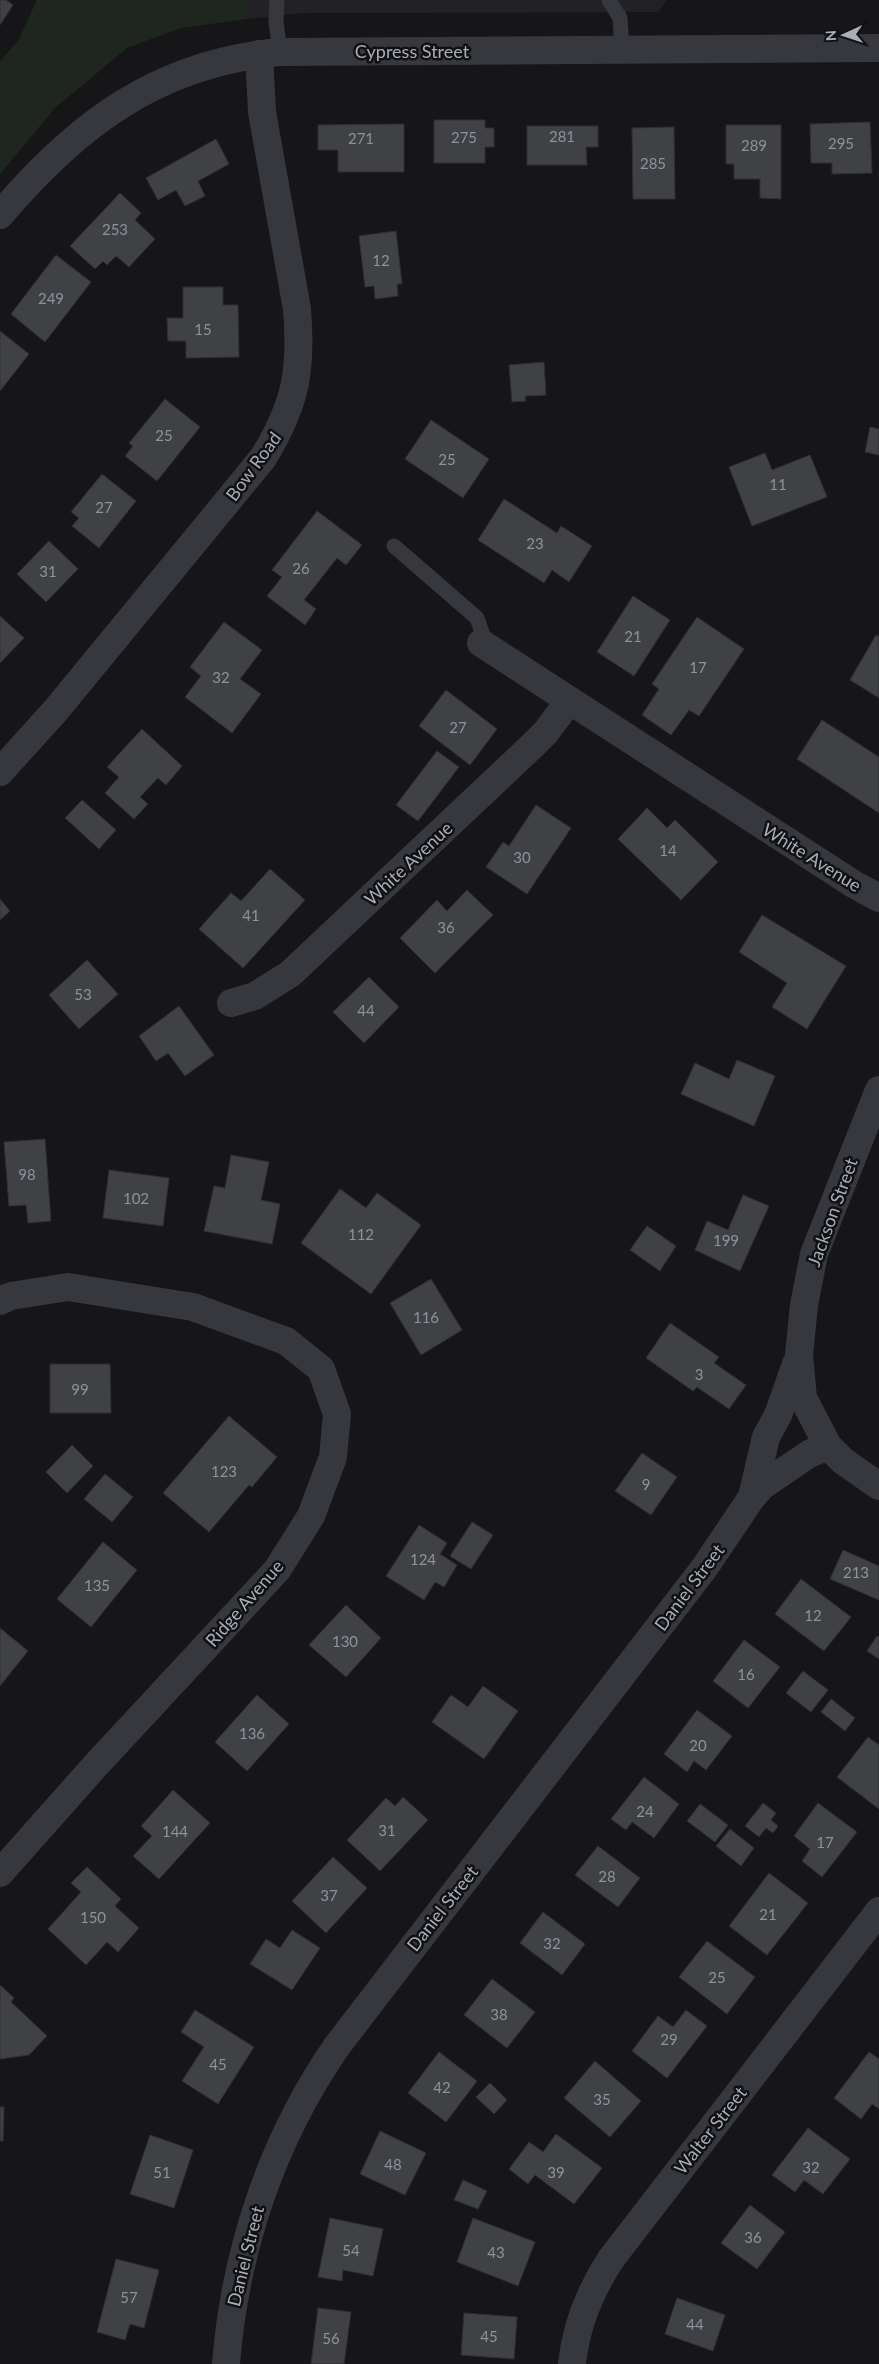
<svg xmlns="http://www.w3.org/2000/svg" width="879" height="2364" font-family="Lato,sans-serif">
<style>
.built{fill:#222225}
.green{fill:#1e261f}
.building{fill:#404145;stroke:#303034}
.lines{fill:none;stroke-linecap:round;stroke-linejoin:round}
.service{stroke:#37383d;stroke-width:15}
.minor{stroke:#37383d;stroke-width:28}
.labels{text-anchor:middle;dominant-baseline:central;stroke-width:5;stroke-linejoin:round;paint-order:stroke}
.number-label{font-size:15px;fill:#8e929b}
.street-label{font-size:18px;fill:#a8adb8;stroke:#111113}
</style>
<rect width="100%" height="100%" fill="#161618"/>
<!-- built -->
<polygon class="built" points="249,0 667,0 658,12 304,13 247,19"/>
<!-- green -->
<polygon class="green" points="37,0 249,0 247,19 181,28 127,48 55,108 0,174 0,61 18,41"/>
<!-- building -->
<g class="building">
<polygon points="0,0 6,0 13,5 0,25"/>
<polygon points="434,120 485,120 485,128 494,128 494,147 485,147 485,163 434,163"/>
<polygon points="870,122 872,173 832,174 832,163 811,163 810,124"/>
<polygon points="404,124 404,172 338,172 338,150 318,150 318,125"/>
<polygon points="726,125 781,125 781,199 760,198 760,179 734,179 734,164 726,164"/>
<polygon points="527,126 598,126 598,147 586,147 587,165 527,165"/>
<polygon points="674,127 675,199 633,199 632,128"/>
<polygon points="216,139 229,164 198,181 205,196 185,206 176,190 158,200 146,178"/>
<polygon points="120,193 141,213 135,220 155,239 129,267 116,256 107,265 103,261 95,269 70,246"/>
<polygon points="396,231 402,284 397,284 398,296 375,299 374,286 365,287 359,236"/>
<polygon points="56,255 91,282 45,342 11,314"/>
<polygon points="183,287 223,287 223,305 238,305 239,357 186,358 186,341 168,341 167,318 183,318"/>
<polygon points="0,331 29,354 0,391"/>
<polygon points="544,362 546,395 525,396 526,401 512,402 509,365"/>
<polygon points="165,399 200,427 157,481 125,456 133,446 129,443"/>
<polygon points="431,420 489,459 463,498 405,459"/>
<polygon points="870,427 879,429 879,455 865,452"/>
<polygon points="765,453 772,470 810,455 827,497 752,526 729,467"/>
<polygon points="102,474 136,501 99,548 72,526 79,518 71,512"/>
<polygon points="504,499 557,533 561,526 592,546 569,582 552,570 544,583 478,540"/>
<polygon points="317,511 362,545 346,565 337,558 304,600 316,609 305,625 267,596 282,577 272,570"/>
<polygon points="49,541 78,569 46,602 17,574"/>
<polygon points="633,596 670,620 634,676 597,652"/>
<polygon points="0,616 24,638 0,663"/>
<polygon points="697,617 744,649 699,716 689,710 671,735 642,715 659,689 652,684"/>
<polygon points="224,622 262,650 240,679 261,694 232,733 185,697 201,676 190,667"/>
<polygon points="876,635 879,637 879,698 850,680"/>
<polygon points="446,690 497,729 470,765 419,726"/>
<polygon points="822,720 879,757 879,813 797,759"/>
<polygon points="142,729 182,766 166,785 158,778 140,797 148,804 134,819 105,793 119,777 107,767"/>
<polygon points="437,751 459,767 418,821 396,805"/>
<polygon points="82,800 116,830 99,849 65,818"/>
<polygon points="536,805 571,828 527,894 486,867 503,842 509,846"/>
<polygon points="647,808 667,828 675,820 718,862 681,900 618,839"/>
<polygon points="270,869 305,900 243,968 199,929 231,893 241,901"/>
<polygon points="467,890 493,915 435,973 400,938 437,900 447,911"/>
<polygon points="0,899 10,911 0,920"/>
<polygon points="762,915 846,966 807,1029 772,1007 787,983 739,952"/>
<polygon points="87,960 118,994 79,1029 49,995"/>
<polygon points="369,977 399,1007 364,1043 333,1012"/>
<polygon points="179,1006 214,1055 185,1076 168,1053 156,1061 139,1036"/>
<polygon points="737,1060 775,1076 754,1126 681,1094 695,1063 729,1079"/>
<polygon points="45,1139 51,1221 28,1223 26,1205 9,1206 4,1142"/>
<polygon points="231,1155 269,1162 261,1200 280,1204 272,1244 204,1231 214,1186 225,1188"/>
<polygon points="109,1170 169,1178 163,1226 103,1218"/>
<polygon points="340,1189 366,1208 377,1193 421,1225 371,1294 301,1243"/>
<polygon points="743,1195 769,1206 740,1271 695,1250 707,1221 728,1230"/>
<polygon points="647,1226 676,1246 660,1271 630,1250"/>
<polygon points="431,1279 462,1330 421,1355 390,1303"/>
<polygon points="670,1323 719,1357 714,1363 746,1385 729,1409 697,1387 693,1391 646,1358"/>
<polygon points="50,1364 110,1364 111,1413 50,1413"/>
<polygon points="229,1416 277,1457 252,1487 249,1485 209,1532 163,1493"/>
<polygon points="72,1445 93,1466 67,1493 46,1472"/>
<polygon points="642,1453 677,1477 651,1515 615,1491"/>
<polygon points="105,1474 133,1497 112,1522 84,1499"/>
<polygon points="472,1522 493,1535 471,1569 450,1556"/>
<polygon points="419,1525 447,1543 440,1554 457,1565 444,1587 435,1582 424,1600 386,1576"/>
<polygon points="103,1542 137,1570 91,1627 57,1599"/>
<polygon points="843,1550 879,1566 879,1600 830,1579"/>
<polygon points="801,1579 851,1617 824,1651 775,1614"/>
<polygon points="346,1605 381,1638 346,1677 309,1645"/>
<polygon points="0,1628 28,1651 0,1686"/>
<polygon points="877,1636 879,1637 879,1659 867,1651"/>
<polygon points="744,1640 780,1667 748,1708 713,1681"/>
<polygon points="803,1671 828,1690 811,1712 786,1693"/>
<polygon points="483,1686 518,1711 484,1759 432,1722 451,1695 468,1707"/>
<polygon points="257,1695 289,1724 247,1771 215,1742"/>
<polygon points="831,1699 855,1718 845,1731 821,1712"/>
<polygon points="697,1710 732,1736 706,1770 694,1761 687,1772 664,1754"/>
<polygon points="868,1737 879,1745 879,1809 837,1777"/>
<polygon points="644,1777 679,1804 654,1838 632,1822 626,1830 611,1819"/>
<polygon points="173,1790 210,1823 159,1879 133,1856 152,1836 141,1826"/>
<polygon points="403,1797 428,1820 380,1871 347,1840 386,1798 395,1806"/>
<polygon points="763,1803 776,1813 771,1820 778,1826 773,1833 766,1828 759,1837 745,1826"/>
<polygon points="818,1803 857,1832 822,1877 802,1861 810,1849 794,1836"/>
<polygon points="700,1804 728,1825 715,1842 687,1821"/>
<polygon points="730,1829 754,1848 741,1866 716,1846"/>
<polygon points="598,1846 640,1878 618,1907 575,1875"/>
<polygon points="333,1857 367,1888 326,1933 292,1901"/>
<polygon points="87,1867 121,1899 115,1906 139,1928 118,1952 107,1942 86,1965 48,1929 81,1892 71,1883"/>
<polygon points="769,1873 808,1903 767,1955 729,1926"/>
<polygon points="543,1912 585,1944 562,1975 520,1943"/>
<polygon points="292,1930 320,1948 292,1990 250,1964 266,1939 280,1948"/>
<polygon points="707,1941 755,1977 727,2014 679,1977"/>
<polygon points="492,1979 535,2012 507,2048 464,2015"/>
<polygon points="0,1985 14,1998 11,2002 47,2036 29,2055 0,2059"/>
<polygon points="195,2010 254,2047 218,2104 182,2081 204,2047 181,2032"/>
<polygon points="686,2010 707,2026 667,2078 632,2051 658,2016 673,2027"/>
<polygon points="439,2052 477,2081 446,2122 408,2093"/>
<polygon points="869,2052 879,2059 879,2109 872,2104 861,2119 834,2098"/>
<polygon points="595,2061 641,2101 610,2137 564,2098"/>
<polygon points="490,2083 507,2100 494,2114 476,2097"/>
<polygon points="0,2107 4,2107 3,2141 0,2141"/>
<polygon points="808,2128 850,2159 823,2194 804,2180 795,2192 772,2175"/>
<polygon points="380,2131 426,2153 405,2195 360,2174"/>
<polygon points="556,2134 602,2168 574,2204 535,2175 528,2184 509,2169 529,2142 543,2152"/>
<polygon points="150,2135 193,2150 174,2208 130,2194"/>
<polygon points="463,2180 487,2191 478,2209 454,2200"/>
<polygon points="750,2205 785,2232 757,2269 721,2243"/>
<polygon points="330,2218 383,2229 373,2276 343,2270 342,2281 318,2277"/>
<polygon points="473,2218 535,2242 518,2286 457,2262"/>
<polygon points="116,2259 159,2270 144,2328 130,2324 125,2340 97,2332"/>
<polygon points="677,2298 725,2315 713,2351 665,2334"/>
<polygon points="318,2308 351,2312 344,2364 311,2364"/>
<polygon points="464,2313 517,2317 514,2359 461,2355"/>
</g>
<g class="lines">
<!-- service -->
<g class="service">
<polyline points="277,0 276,22 280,52"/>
<polyline points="609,0 620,18 622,49"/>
<polyline points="394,546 477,618 483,635 481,643"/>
</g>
<!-- minor -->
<g class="minor">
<path d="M0,215c77,-91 158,-152 280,-163l599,-4"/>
<polyline points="481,643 855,885 879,898"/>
<path d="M0,772l56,-62 207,-252c33,-54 39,-87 34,-149l-35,-197 -3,-58"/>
<polyline points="231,1003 255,996 290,974 532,746 546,732 569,701"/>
<polyline points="879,1090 814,1254 804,1305 799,1355 803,1398 828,1446 843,1461 879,1486"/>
<polyline points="0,1301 11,1296 68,1287 193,1307 286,1341 321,1369 337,1414 333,1457 311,1516 277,1570 95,1766 0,1873"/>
<polyline points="752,1497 766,1437 778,1415 796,1364"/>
<path d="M226,2364c9,-114 46,-224 111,-318l368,-479 47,-70 10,-11 47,-32 19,-8"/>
<path d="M572,2364c4,-39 18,-73 39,-105l268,-348"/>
</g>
</g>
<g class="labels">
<!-- number labels -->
<g class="number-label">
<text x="562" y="136">281</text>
<text x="464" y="137">275</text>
<text x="361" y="138">271</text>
<text x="841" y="143">295</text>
<text x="754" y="145">289</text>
<text x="653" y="163">285</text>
<text x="115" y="229">253</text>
<text x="381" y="260">12</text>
<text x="51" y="298">249</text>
<text x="203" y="329">15</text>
<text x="164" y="435">25</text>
<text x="447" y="459">25</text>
<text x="778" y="484">11</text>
<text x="104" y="507">27</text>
<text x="535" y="543">23</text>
<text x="301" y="568">26</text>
<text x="48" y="571">31</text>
<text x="633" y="636">21</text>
<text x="698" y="667">17</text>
<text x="221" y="677">32</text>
<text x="458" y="727">27</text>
<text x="668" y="850">14</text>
<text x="522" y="857">30</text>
<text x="251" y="915">41</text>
<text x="446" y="927">36</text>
<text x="83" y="994">53</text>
<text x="366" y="1010">44</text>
<text x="27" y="1174">98</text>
<text x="136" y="1198">102</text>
<text x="361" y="1234">112</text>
<text x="726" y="1240">199</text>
<text x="426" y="1317">116</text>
<text x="699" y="1374">3</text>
<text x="80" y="1389">99</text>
<text x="224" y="1471">123</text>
<text x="646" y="1484">9</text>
<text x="423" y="1559">124</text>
<text x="856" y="1572">213</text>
<text x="97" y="1585">135</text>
<text x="813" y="1615">12</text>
<text x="345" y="1641">130</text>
<text x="746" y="1674">16</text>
<text x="252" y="1733">136</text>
<text x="698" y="1745">20</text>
<text x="645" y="1811">24</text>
<text x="387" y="1830">31</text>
<text x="175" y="1831">144</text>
<text x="825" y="1842">17</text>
<text x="607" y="1876">28</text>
<text x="329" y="1895">37</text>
<text x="768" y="1914">21</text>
<text x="93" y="1917">150</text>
<text x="552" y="1943">32</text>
<text x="717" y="1977">25</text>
<text x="499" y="2014">38</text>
<text x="669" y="2039">29</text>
<text x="218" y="2064">45</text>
<text x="442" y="2087">42</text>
<text x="602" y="2099">35</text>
<text x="393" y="2164">48</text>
<text x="811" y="2167">32</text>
<text x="162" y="2172">51</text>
<text x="556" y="2172">39</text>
<text x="753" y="2237">36</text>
<text x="351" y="2250">54</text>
<text x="496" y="2252">43</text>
<text x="129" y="2297">57</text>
<text x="695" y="2324">44</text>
<text x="489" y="2336">45</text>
<text x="331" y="2338">56</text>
</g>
<!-- street labels -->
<g class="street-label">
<text x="412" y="51">Cypress Street</text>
<text transform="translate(253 466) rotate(-54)">Bow Road</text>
<text transform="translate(812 857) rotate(32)">White Avenue</text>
<text transform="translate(408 863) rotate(-43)">White Avenue</text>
<text transform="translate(832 1212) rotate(-70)">Jackson Street</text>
<text transform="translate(689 1587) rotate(-53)">Daniel Street</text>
<text transform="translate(244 1603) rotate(-49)">Ridge Avenue</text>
<text transform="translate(442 1908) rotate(-52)">Daniel Street</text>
<text transform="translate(710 2130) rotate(-52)">Walter Street</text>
<text transform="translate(245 2256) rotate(-76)">Daniel Street</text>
</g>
</g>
<!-- north arrow -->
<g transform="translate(844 35) rotate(267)" stroke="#111113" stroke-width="4" paint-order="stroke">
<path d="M0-4L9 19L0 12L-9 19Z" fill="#a8adb8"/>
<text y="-8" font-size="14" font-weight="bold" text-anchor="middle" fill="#a8adb8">N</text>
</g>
</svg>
